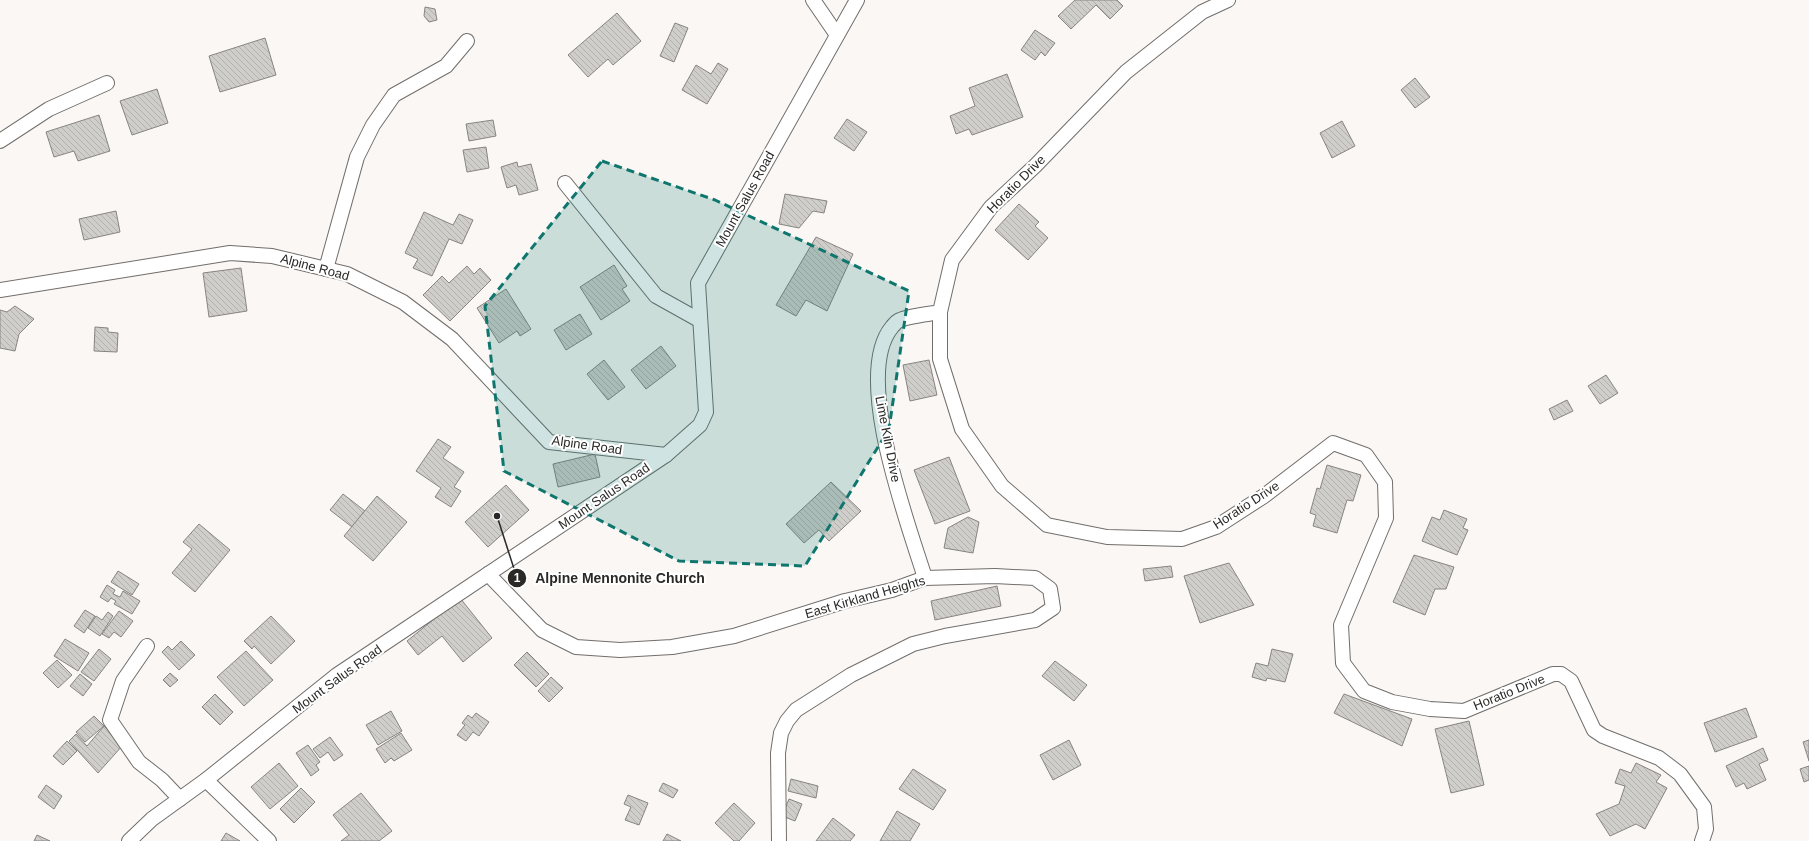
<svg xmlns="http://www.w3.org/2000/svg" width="1809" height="841" font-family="Arial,sans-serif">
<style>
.building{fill:url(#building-back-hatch);stroke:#878482}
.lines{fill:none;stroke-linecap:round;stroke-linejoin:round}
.minor-casing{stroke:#716e6c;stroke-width:16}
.minor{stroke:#fff;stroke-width:14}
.marked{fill:#0f766e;fill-opacity:0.2;stroke:#0f766e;stroke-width:3;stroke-dasharray:8 5;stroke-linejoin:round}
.labels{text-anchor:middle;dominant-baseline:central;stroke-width:4;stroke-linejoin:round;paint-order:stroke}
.street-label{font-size:13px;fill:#2a2928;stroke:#fff}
.leader{fill:none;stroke:#2a2928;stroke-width:1.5}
.callout-dot{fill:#2a2928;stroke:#fff;stroke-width:1.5}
.mark-label{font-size:12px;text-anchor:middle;font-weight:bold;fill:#fff}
.callout-label{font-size:14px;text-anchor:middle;font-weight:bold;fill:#2a2928;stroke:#fff;stroke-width:4;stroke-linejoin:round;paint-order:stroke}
</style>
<defs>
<pattern id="building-back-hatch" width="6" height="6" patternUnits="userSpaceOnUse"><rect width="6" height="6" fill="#d0cecb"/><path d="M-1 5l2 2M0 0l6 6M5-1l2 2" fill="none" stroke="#b3b1ae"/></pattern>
</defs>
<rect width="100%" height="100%" fill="#faf7f4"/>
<!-- building -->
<g class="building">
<polygon points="1075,0 1117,0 1123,6 1110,19 1096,5 1071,29 1058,16"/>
<polygon points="425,7 435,9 437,20 429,22 424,16"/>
<polygon points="617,13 641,41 613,65 608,59 588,77 568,55"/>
<polygon points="675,23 688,28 674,62 660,56"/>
<polygon points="1035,30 1055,43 1045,56 1041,52 1035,60 1021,50"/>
<polygon points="265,38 276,75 220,92 209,56"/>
<polygon points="718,63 728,69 707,104 682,90 696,65 711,74"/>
<polygon points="1007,74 1023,117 972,135 969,129 956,134 950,116 975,106 969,88"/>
<polygon points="1415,78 1430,97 1415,108 1401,90"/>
<polygon points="157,89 168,123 132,135 120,101"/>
<polygon points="99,115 110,151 78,161 74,151 54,157 46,132"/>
<polygon points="847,119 867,132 854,151 834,138"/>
<polygon points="493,120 496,136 469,141 466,124"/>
<polygon points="1342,121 1355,146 1332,158 1320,133"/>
<polygon points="486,147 489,168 467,172 463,150"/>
<polygon points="517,162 518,167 531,164 538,190 519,195 516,185 507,188 501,167"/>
<polygon points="785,194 827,201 824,213 813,211 799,228 779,224"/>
<polygon points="1019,204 1039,222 1035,226 1048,238 1028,260 995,230"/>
<polygon points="116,211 120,232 84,240 79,219"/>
<polygon points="424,212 453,225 459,214 473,220 462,244 449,239 432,276 413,268 418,259 405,253"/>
<polygon points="816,237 853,254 827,311 806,300 796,316 776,305"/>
<polygon points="614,265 627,286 622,289 630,301 601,320 580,287"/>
<polygon points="467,266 474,274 480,268 491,280 450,321 423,295 442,276 449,283"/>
<polygon points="241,268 247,311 209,317 203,273"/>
<polygon points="506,289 531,329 520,336 517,331 499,343 477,308"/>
<polygon points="15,306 34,319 19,334 15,351 0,348 0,310 7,312"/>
<polygon points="580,314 592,334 566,350 554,330"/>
<polygon points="95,327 108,328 108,332 118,333 117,352 94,351"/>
<polygon points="661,346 676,366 646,389 631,370"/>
<polygon points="604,360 625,387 608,400 587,374"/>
<polygon points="929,360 937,395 910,401 903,365"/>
<polygon points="1606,375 1618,393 1600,404 1588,386"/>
<polygon points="1567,400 1573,411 1554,420 1549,409"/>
<polygon points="438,439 451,447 443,458 464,472 454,487 461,491 451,507 435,497 441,488 416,471"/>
<polygon points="595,454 600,477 558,487 553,464"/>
<polygon points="949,457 970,511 935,524 914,470"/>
<polygon points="1327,465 1361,475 1353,501 1347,500 1337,533 1313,526 1316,515 1310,513 1317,488 1320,489"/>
<polygon points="831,482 861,511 829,541 819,530 804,543 786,524"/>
<polygon points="506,485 529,510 488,547 465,522"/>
<polygon points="343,494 365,511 352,527 330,510"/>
<polygon points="377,496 407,522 373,561 344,536"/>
<polygon points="1444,510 1467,519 1463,528 1468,530 1457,555 1422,541 1432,517 1440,520"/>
<polygon points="968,517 979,522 973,553 944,548 948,528"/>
<polygon points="199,524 230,550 195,592 172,573 192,549 183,542"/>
<polygon points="1414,555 1454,567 1446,589 1435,589 1425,615 1393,602"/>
<polygon points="1229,563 1254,605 1200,623 1184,576"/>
<polygon points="1171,566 1173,577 1145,581 1143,569"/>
<polygon points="118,571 139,584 132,595 111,582"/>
<polygon points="107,585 115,590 113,594 120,597 123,591 140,601 132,614 114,604 116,601 111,598 108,602 100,597"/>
<polygon points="997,586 1001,606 935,620 931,601"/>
<polygon points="460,598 492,638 463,662 442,636 418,655 407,641"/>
<polygon points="85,610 95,616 84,633 74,626"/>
<polygon points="119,611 133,621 121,637 114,632 109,638 102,634"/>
<polygon points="108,612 113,616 100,636 88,628 96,616 102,620"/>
<polygon points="271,616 295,641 271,664 254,646 252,649 244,641"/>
<polygon points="65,639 89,653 78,671 54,656"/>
<polygon points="181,641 195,655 179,670 162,652 168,646 172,650"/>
<polygon points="99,649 111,659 94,681 81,672"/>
<polygon points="1272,649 1293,654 1285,682 1267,678 1266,681 1252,677 1256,663 1268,666"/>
<polygon points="246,651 273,680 244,706 217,677"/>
<polygon points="527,652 549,674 536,687 514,665"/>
<polygon points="57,660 72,675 58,688 43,673"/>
<polygon points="1055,661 1087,685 1074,701 1042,676"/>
<polygon points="170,673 178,680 170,687 163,680"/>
<polygon points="80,674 92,684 83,696 70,686"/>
<polygon points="551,677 563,688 549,702 538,691"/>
<polygon points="215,694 233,712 220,725 202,707"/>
<polygon points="1344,694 1412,719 1402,746 1334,713"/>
<polygon points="1746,708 1757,737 1715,752 1704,723"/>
<polygon points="391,711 402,731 378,745 366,725"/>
<polygon points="476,713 489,722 479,736 473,732 466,741 457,735 465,725 462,723 468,715 472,718"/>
<polygon points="94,716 104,726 85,742 76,732"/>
<polygon points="1469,721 1484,785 1451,793 1435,729"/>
<polygon points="104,726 123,745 98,773 69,741 76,734 87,746"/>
<polygon points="401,733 412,750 394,761 391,758 385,763 376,749"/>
<polygon points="330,737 343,755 334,761 328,752 320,758 313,749"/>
<polygon points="1069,740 1081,765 1053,780 1040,755"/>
<polygon points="1809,740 1809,761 1803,742"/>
<polygon points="67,741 77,751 63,765 53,756"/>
<polygon points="308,745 320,762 316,765 319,770 311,776 296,753"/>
<polygon points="1763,748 1768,760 1759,764 1766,780 1747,789 1744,783 1736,787 1726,766"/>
<polygon points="279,763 298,786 270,809 251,787"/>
<polygon points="1636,763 1661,775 1656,782 1667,788 1645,829 1636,824 1610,836 1596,814 1619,804 1625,786 1615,783 1620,769 1631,773"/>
<polygon points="1809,766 1809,780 1804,782 1800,769"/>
<polygon points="913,769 946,790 933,810 899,789"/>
<polygon points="791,779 818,786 816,798 788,791"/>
<polygon points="663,783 678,790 673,798 659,791"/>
<polygon points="46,785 62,796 54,809 38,797"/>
<polygon points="301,788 315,802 294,823 280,809"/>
<polygon points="361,793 392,831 379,841 341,841 349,835 333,815"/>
<polygon points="628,795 648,803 639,825 625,820 631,807 624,804"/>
<polygon points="789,799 802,804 795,821 782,816"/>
<polygon points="734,803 755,823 739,841 734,841 715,823"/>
<polygon points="897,811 920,824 910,841 880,841"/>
<polygon points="833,818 855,835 850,841 816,841"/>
<polygon points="226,833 240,841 221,841"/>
<polygon points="667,834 681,841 663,841"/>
<polygon points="37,835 50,841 34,841"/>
</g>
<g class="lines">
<!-- minor casing -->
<g class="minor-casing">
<g id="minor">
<polyline points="813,0 837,35"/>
<polyline points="1228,0 1202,12 1126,72 1035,166 991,207 952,260 940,312 940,359 962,429 1002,486 1047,525 1107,537 1182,539 1216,527 1264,496 1333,443 1366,455 1385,482 1386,518 1341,625 1343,663 1364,691 1392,702 1430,709 1464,711 1553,674 1561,674 1571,681 1594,730 1603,736 1659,758 1680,774 1704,807 1706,829 1702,841"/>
<polyline points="0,141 49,109 107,83"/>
<polyline points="565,183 656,296 699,320"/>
<polyline points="326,269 357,157 373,125 394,95 446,66 467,41"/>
<polyline points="0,290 230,253 272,256 347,274 403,302 452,339 549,442 666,455"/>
<polyline points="488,574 542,630 576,647 620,650 672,647 734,636 845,601 892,590 925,578 995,576 1035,578 1050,589 1053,608 1035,620 945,636 913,644 851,675 796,710 787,721 781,733 778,753 779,841"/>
<path d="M925,578c-17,-55 -73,-203 -33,-251 2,-2 4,-5 6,-6 8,-5 32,-7 42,-9"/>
<polyline points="147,646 123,681 110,720 139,762 162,780 180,799"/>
<polyline points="206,780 269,841"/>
<polyline points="129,841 152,819 206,780 337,675 666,455 700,425 706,412 698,283 857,0"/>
</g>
</g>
<!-- minor -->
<use href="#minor" class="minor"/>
</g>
<!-- marked area -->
<path class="marked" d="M602,161l113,39 194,91 -20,138 -84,137 -126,-5 -175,-90 -19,-165z"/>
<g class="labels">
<!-- street labels -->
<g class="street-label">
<text transform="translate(1016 184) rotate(-45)">Horatio Drive</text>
<text transform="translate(745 199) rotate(-61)">Mount Salus Road</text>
<text transform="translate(315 267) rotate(15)">Alpine Road</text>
<text transform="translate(888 439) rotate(79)">Lime Kiln Drive</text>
<text transform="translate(587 445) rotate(8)">Alpine Road</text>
<text transform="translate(604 496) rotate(-34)">Mount Salus Road</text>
<text transform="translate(1246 505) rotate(-33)">Horatio Drive</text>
<text transform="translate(865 597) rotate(-16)">East Kirkland Heights</text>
<text transform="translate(337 679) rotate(-36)">Mount Salus Road</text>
<text transform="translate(1509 692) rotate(-22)">Horatio Drive</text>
</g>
</g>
<!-- callouts -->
<path class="leader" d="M497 516L517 578"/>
<g class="callout-dot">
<circle cx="497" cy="516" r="4"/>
<circle cx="517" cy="578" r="10"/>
</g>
<g class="mark-label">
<text x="517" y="582">1</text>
</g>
<g class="callout-label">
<text x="620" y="583">Alpine Mennonite Church</text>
</g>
</svg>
